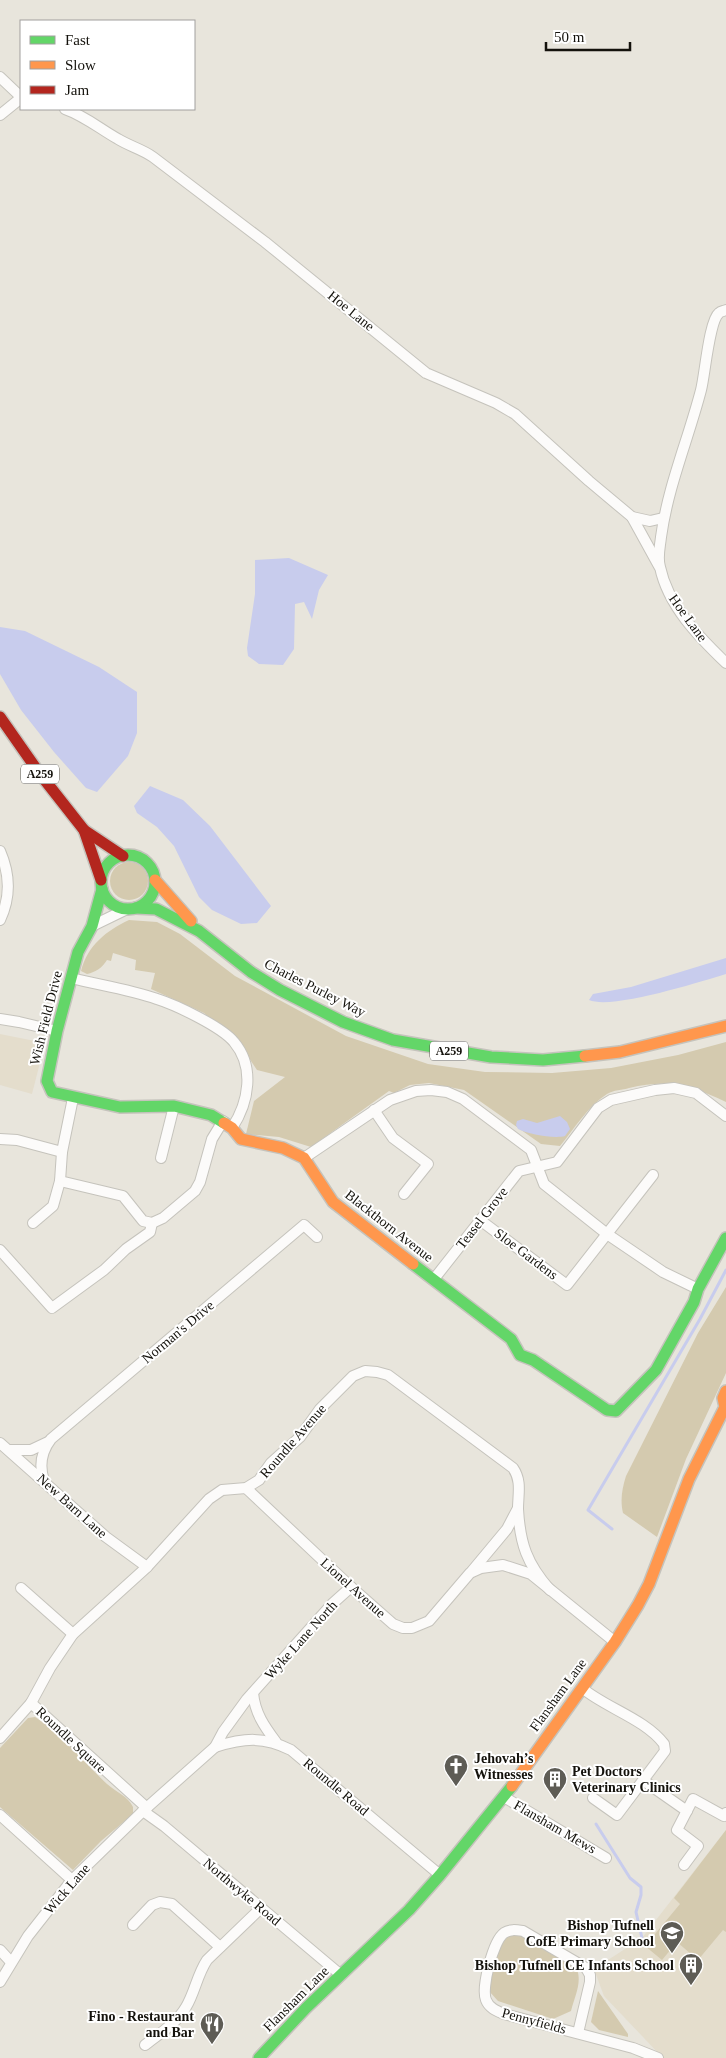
<svg xmlns="http://www.w3.org/2000/svg" width="726" height="2058" font-family="Georgia,serif">
<style>
.built{fill:#e4ddcc}
.green{fill:#d4caaf}
.water{fill:#c8cced}
.lines{fill:none;stroke-linecap:round;stroke-linejoin:round}
.stream{stroke:#c8cced;stroke-width:3}
.street-casing{stroke:#c5c3bc;stroke-width:12}
.fast-casing{stroke:#c5c3bc;stroke-width:14}
.slow-casing{stroke:#c5c3bc;stroke-width:14}
.jam-casing{stroke:#c5c3bc;stroke-width:14}
.street{stroke:#fcfbfa;stroke-width:10}
.fast{stroke:#63d668;stroke-width:11}
.slow{stroke:#ff974d;stroke-width:11}
.jam{stroke:#b3261e;stroke-width:11}
.labels{text-anchor:middle;dominant-baseline:central;stroke-width:4;stroke-linejoin:round;paint-order:stroke}
.shield{fill:#fff;stroke:#5a5955;stroke-width:1}
.shield-label{font-size:12px;font-weight:bold;fill:#14120c}
.street-label{font-size:14px;fill:#14120c;stroke:#fff}
.poi-label{font-size:14px;font-weight:bold;fill:#14120c;stroke:#fff;text-anchor:end}
</style>
<rect width="100%" height="100%" fill="#e8e5dc"/>
<!-- built -->
<g class="built">
<polygon points="0,1034 45,1043 32,1094 0,1085"/>
<polygon points="726,1830 726,2058 663,2058 604,1996 594,1969 642,1938"/>
</g>
<!-- green -->
<g class="green">
<circle cx="129" cy="881" r="19"/>
<path d="M129,920l28,2 23,12 55,42 111,60 82,28 57,8 67,1 59,-5 67,-13 48,-13v60c-36,-17 -57,-23 -97,-14 -6,2 -16,2 -22,6 -19,12 -33,35 -47,52l-19,-2 -77,-54 -35,-7 -19,2 -16,8 -5,-2 -78,56 -32,-10 -33,-3 8,-33 31,-24 -28,-7 -18,-27 -35,-30 -53,-24 4,-16 -20,-3 1,-10 -23,-7 -2,8 -4,-1c-5,8 -11,12 -20,14l-6,-3c7,-26 25,-40 48,-51z"/>
<path d="M726,1287v86l-40,86 -29,78 -34,-24c-3,-13 -1,-24 3,-37l72,-143z"/>
<path d="M35,1717c28,17 48,45 72,67 9,8 21,12 26,23v7l-32,27 -28,29 -73,-63v-59l28,-30z"/>
<polygon points="726,1830 726,1932 723,1930 698,1960 677,1942 662,1960 645,1946 680,1904 674,1898"/>
<path d="M519,1934l54,29c12,14 2,32 -2,48l-18,8 -55,-18 -9,-10v-6l11,-41 10,-9z"/>
<polygon points="598,1991 628,2034 628,2037 599,2030 591,2022"/>
</g>
<!-- water -->
<g class="water">
<polygon points="289,558 328,575 319,590 312,619 304,602 295,604 294,649 283,665 259,664 248,656 247,648 255,594 255,560"/>
<polygon points="0,627 25,631 99,667 137,692 137,733 128,756 97,792 86,788 54,752 21,710 0,674"/>
<polygon points="150,786 183,800 210,826 271,906 257,923 241,924 212,910 199,897 174,846 157,827 137,813 134,806"/>
<path d="M726,958v16c-27,8 -114,36 -137,26l4,-6 38,-7z"/>
<path d="M560,1116l7,6 3,7 -5,7c-11,3 -37,-2 -47,-7l-2,-4 1,-4 6,-2 14,4z"/>
</g>
<g class="lines">
<!-- stream -->
<g class="stream">
<polyline points="612,1529 588,1510 700,1319 726,1270"/>
<polyline points="596,1824 630,1878 641,1887 641,1895 636,1912 642,1938"/>
</g>
<!-- street casing -->
<g class="street-casing">
<g id="street">
<polyline points="0,77 21,97"/>
<path d="M65,109c20,7 35,20 53,30 11,7 24,10 35,18l112,85 161,131 70,30 19,11 74,67 43,36 27,49"/>
<polyline points="0,115 21,98"/>
<path d="M726,310c-2,1 -5,1 -7,3 -10,8 -14,62 -18,77 -13,50 -33,96 -40,147 -1,10 -4,20 -1,30 8,39 39,70 66,96"/>
<polyline points="632,517 650,521 663,518"/>
<path d="M0,851c10,23 11,46 0,69"/>
<polyline points="92,926 127,909"/>
<path d="M71,978c28,7 58,11 86,21 19,6 65,28 77,43 21,25 15,60 -2,86"/>
<polyline points="0,1019 19,1022 57,1031"/>
<polyline points="374,1110 393,1138 428,1164 404,1194"/>
<polyline points="0,1139 17,1140 62,1152 73,1098"/>
<polyline points="62,1152 60,1181 123,1196 143,1221 152,1223 163,1218 195,1191 200,1182 212,1139 223,1121"/>
<polyline points="161,1158 174,1106"/>
<polyline points="304,1158 390,1100 416,1091 431,1090 447,1092 463,1099 531,1150 544,1184 607,1234 663,1272 698,1289"/>
<polyline points="480,1220 567,1285 653,1175"/>
<polyline points="33,1223 53,1206 60,1181"/>
<polyline points="0,1250 52,1308 104,1270 126,1249 150,1232 152,1223"/>
<polyline points="434,1279 519,1171 557,1162 598,1108 611,1100 655,1090 674,1088 696,1093 726,1116"/>
<polyline points="0,1443 106,1537 147,1567"/>
<polyline points="10,1450 31,1450 48,1442"/>
<path d="M44,1481c-5,-15 -3,-29 7,-42l253,-214 13,12"/>
<polyline points="246,1488 351,1587 393,1624 403,1628 412,1628 429,1621 470,1573 481,1568 503,1565 531,1574 615,1642"/>
<polyline points="472,1571 507,1529 518,1508"/>
<polyline points="21,1588 73,1634"/>
<path d="M582,1688c24,20 63,31 82,56l1,7 -48,64 -24,-17"/>
<path d="M253,1693c2,20 11,33 23,49"/>
<path d="M31,1703l19,-35 23,-34 74,-67 62,-68 13,-9 24,-2 13,-8 12,-17 29,-26 20,-28 33,-33 12,-5 12,1 11,3 125,93c9,13 5,26 5,41 2,35 9,55 32,81"/>
<polyline points="0,1738 31,1703 147,1808"/>
<path d="M215,1747c29,-9 49,-11 76,3l149,125"/>
<polyline points="644,1781 687,1811"/>
<polyline points="504,1797 606,1858"/>
<polyline points="143,1811 164,1826 341,1975"/>
<polyline points="0,1815 72,1880"/>
<polyline points="684,1865 698,1846 677,1830 693,1799 724,1816 726,1813"/>
<polyline points="133,1925 152,1905 160,1902 172,1904 220,1947"/>
<polyline points="0,1950 11,1962"/>
<polyline points="0,1982 28,1936 72,1880 143,1811 215,1747 223,1732 247,1699 332,1604 351,1587"/>
<path d="M578,2033l12,-51v-7l-4,-7 -63,-37c-7,-1 -13,-2 -19,2 -11,8 -23,55 -18,67 3,8 11,11 18,14l129,34 25,10"/>
<path d="M145,2045c14,-11 32,-22 41,-38 9,-15 11,-32 21,-47l54,-52"/>
</g>
</g>
<!-- fast casing -->
<g class="fast-casing">
<g id="fast">
<circle cx="128" cy="882" r="27"/>
<polyline points="102,889 92,926 78,952 57,1031 47,1081 52,1092 120,1107 174,1106 211,1115 224,1123"/>
<polyline points="136,908 156,909 199,931 251,972 280,990 343,1022 393,1040 491,1057 543,1060 585,1056"/>
<polyline points="413,1264 511,1339 520,1355 533,1360 607,1410 616,1411 656,1370 694,1302 698,1289 726,1238"/>
<polyline points="259,2058 306,2008 409,1910 440,1875 512,1786"/>
</g>
</g>
<!-- slow casing -->
<g class="slow-casing">
<g id="slow">
<polyline points="155,880 191,921"/>
<polyline points="585,1056 620,1052 726,1026"/>
<polyline points="224,1123 232,1128 241,1139 283,1148 304,1158 333,1202 413,1264"/>
<polyline points="512,1786 615,1642 638,1605 649,1584 689,1479 725,1407 723,1398 726,1391"/>
</g>
</g>
<!-- jam casing -->
<g class="jam-casing">
<g id="jam">
<polyline points="0,717 40,774 84,830 123,856"/>
<polyline points="84,830 101,880"/>
</g>
</g>
<!-- street -->
<use href="#street" class="street"/>
<!-- fast -->
<use href="#fast" class="fast"/>
<!-- slow -->
<use href="#slow" class="slow"/>
<!-- jam -->
<use href="#jam" class="jam"/>
</g>
<!-- icons -->
<defs>
<g id="church-pin" transform="scale(1.25)"><path d="M0 17L-7.5 6A9.5 9.5 0 1 1 7.5 6Z" fill="#5e5c55" stroke="#fff"/><path d="M-1.2-6h2.4v3.5h3.3v2.4h-3.3V6h-2.4V-.1h-3.3v-2.4h3.3Z" fill="#fff"/></g>
<g id="building-pin" transform="scale(1.25)"><path d="M0 17L-7.5 6A9.5 9.5 0 1 1 7.5 6Z" fill="#5e5c55" stroke="#fff"/><path d="M-4-6H4V6H1V3H-1V6H-4ZM-2.5-4.3h1.7v1.8h-1.7ZM.8-4.3h1.7v1.8H.8ZM-2.5-1h1.7V.8h-1.7ZM.8-1h1.7V.8H.8Z" fill="#fff"/></g>
<g id="school-pin" transform="scale(1.25)"><path d="M0 17L-7.5 6A9.5 9.5 0 1 1 7.5 6Z" fill="#5e5c55" stroke="#fff"/><path d="M0-5L7-2L0 1L-7-2ZM-4 1L0 2.5L4 1V4Q0 6-4 4Z" fill="#fff"/></g>
<g id="restaurant-pin" transform="scale(1.25)"><path d="M0 17L-7.5 6A9.5 9.5 0 1 1 7.5 6Z" fill="#5e5c55" stroke="#fff"/><path d="M-5-6h1v4h1v-4h1v4h1v-4h1v5L-1.5 .5V6h-2V.5L-5-1ZM5-6V6H3V1.5H1.5Q1.5-4 5-6Z" fill="#fff"/></g>
</defs>
<g fill-rule="evenodd">
<use href="#church-pin" x="456" y="1766"/>
<use href="#building-pin" x="555" y="1779"/>
<use href="#school-pin" x="672" y="1933"/>
<use href="#building-pin" x="691" y="1965"/>
<use href="#restaurant-pin" x="212" y="2024"/>
</g>
<g class="labels">
<!-- shield labels -->
<g class="shield">
<rect x="21" y="764.5" width="38" height="19" rx="4"/>
<rect x="430" y="1041.5" width="38" height="19" rx="4"/>
</g>
<g class="shield-label">
<text x="40" y="774">A259</text>
<text x="449" y="1051">A259</text>
</g>
<!-- street labels -->
<g class="street-label">
<text transform="translate(351 311) rotate(39)">Hoe Lane</text>
<text transform="translate(688 618) rotate(54)">Hoe Lane</text>
<text transform="translate(315 988) rotate(27)">Charles Purley Way</text>
<text transform="translate(46 1018) rotate(-76)">Wish Field Drive</text>
<text transform="translate(482 1218) rotate(-52)">Teasel Grove</text>
<text transform="translate(389 1226) rotate(38)">Blackthorn Avenue</text>
<text transform="translate(526 1254) rotate(37)">Sloe Gardens</text>
<text transform="translate(178 1332) rotate(-40)">Norman's Drive</text>
<text transform="translate(293 1441) rotate(-49)">Roundle Avenue</text>
<text transform="translate(72 1506) rotate(42)">New Barn Lane</text>
<text transform="translate(353 1588) rotate(42)">Lionel Avenue</text>
<text transform="translate(301 1640) rotate(-48)">Wyke Lane North</text>
<text transform="translate(558 1695) rotate(-54)">Flansham Lane</text>
<text transform="translate(71 1740) rotate(43)">Roundle Square</text>
<text transform="translate(336 1787) rotate(40)">Roundle Road</text>
<text transform="translate(555 1827) rotate(30)">Flansham Mews</text>
<text transform="translate(67 1889) rotate(-49)">Wick Lane</text>
<text transform="translate(242 1892) rotate(40)">Northwyke Road</text>
<text transform="translate(296 1999) rotate(-45)">Flansham Lane</text>
<text transform="translate(534 2021) rotate(15)">Pennyfields</text>
</g>
<!-- poi labels -->
<g class="poi-label">
<text x="474" y="1758" text-anchor="start">Jehovah’s<tspan x="474" dy="16">Witnesses</tspan></text>
<text x="572" y="1771" text-anchor="start">Pet Doctors<tspan x="572" dy="16">Veterinary Clinics</tspan></text>
<text x="654" y="1925">Bishop Tufnell<tspan x="654" dy="16">CofE Primary School</tspan></text>
<text x="674" y="1965">Bishop Tufnell CE Infants School</text>
<text x="194" y="2016">Fino - Restaurant<tspan x="194" dy="16">and Bar</tspan></text>
</g>
</g>
<!-- legend -->
<rect x="20" y="20" width="175" height="90" fill="#ffffff" stroke="#a1a09e"/>
<rect x="30" y="36" width="25" height="8" fill="#63d668" stroke="#a1a09e"/>
<text x="65" y="45" font-size="15" fill="#14120c">Fast</text>
<rect x="30" y="61" width="25" height="8" fill="#ff974d" stroke="#a1a09e"/>
<text x="65" y="70" font-size="15" fill="#14120c">Slow</text>
<rect x="30" y="86" width="25" height="8" fill="#b3261e" stroke="#a1a09e"/>
<text x="65" y="95" font-size="15" fill="#14120c">Jam</text>
<!-- scale -->
<path d="M546 42v8h84v-8" fill="none" stroke="#14120c" stroke-width="2.5"/>
<text x="554" y="42" font-size="15" fill="#14120c" stroke="#ffffff" stroke-width="4" paint-order="stroke">50 m</text>
</svg>
